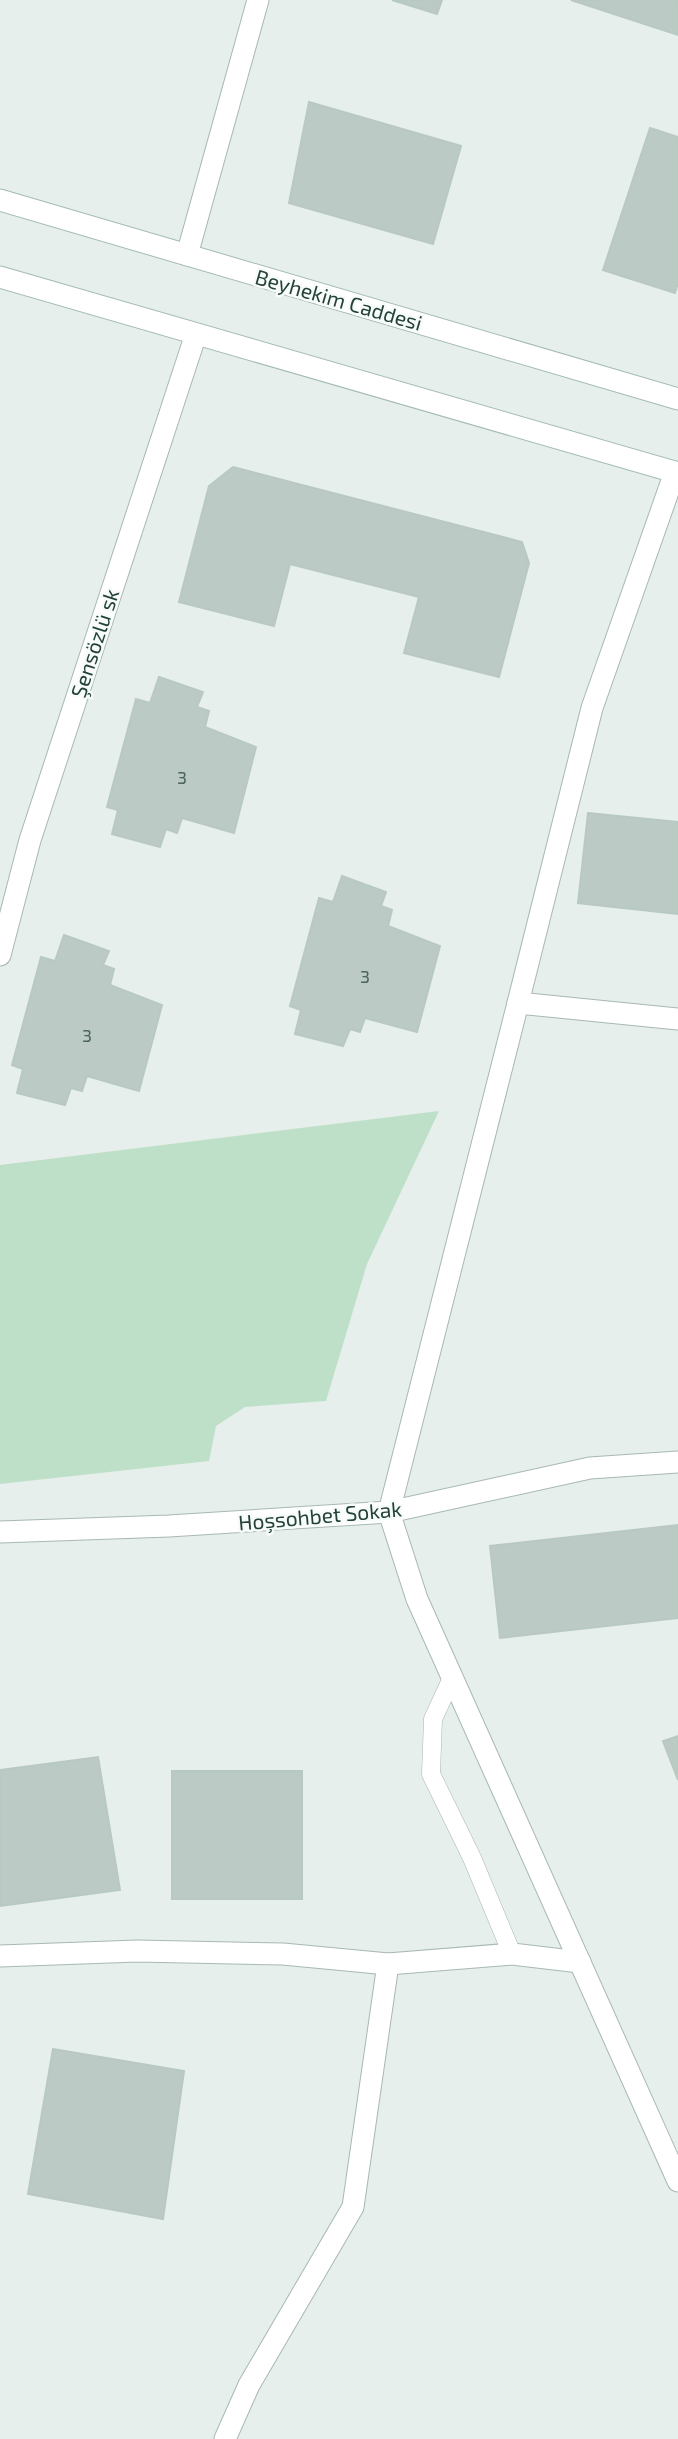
<svg xmlns="http://www.w3.org/2000/svg" width="678" height="2439" font-family="'Exo 2',sans-serif">
<style>
.green{fill:#bfe0c8}
.building{fill:#bbcac4;stroke:#b8c9c2;stroke-width:2}
.lines{fill:none;stroke-linecap:round;stroke-linejoin:round}
.service-casing{stroke:#a8b8b2;stroke-width:19}
.minor-casing{stroke:#a8b8b2;stroke-width:23}
.secondary-casing{stroke:#a4bbb3;stroke-width:23}
.service{stroke:#fff;stroke-width:18}
.minor{stroke:#fff;stroke-width:21}
.secondary{stroke:#fff;stroke-width:21}
.labels{text-anchor:middle;dominant-baseline:central;stroke-width:5;stroke-linejoin:round;paint-order:stroke}
.number-label{font-size:18px;fill:#4a645c}
.street-label{font-size:21px;fill:#24423a;stroke:#f7fbf9}
</style>
<rect width="100%" height="100%" fill="#e6efeb"/>
<!-- green -->
<polygon class="green" points="439,1111 367,1264 326,1401 245,1407 216,1426 209,1461 0,1484 0,1165"/>
<!-- building -->
<g class="building">
<polygon points="392,0 442,0 437,14"/>
<polygon points="571,0 678,0 678,35"/>
<polygon points="309,102 461,146 433,244 289,203"/>
<polygon points="650,128 678,137 678,283 675,293 603,270"/>
<polygon points="233,467 522,542 529,563 499,677 404,653 419,597 290,564 274,626 179,602 209,486"/>
<polygon points="159,677 203,692 197,707 209,711 205,727 256,747 234,833 182,818 177,833 166,829 160,847 112,834 118,810 107,807 136,699 150,703"/>
<polygon points="588,813 678,822 678,914 578,903"/>
<polygon points="342,876 386,892 381,906 392,910 388,926 440,946 417,1032 365,1018 360,1032 350,1029 343,1046 295,1034 301,1010 290,1006 319,898 333,902"/>
<polygon points="64,935 109,951 103,965 114,969 110,985 162,1005 139,1091 87,1076 82,1091 71,1088 65,1105 17,1093 23,1069 12,1065 41,957 55,961"/>
<polygon points="678,1525 678,1618 500,1638 490,1546"/>
<polygon points="678,1736 678,1780 663,1741"/>
<polygon points="98,1757 120,1890 0,1906 0,1770"/>
<rect x="172" y="1771" width="130" height="128"/>
<polygon points="53,2049 184,2071 163,2219 28,2194"/>
</g>
<g class="lines">
<!-- service casing -->
<g class="service-casing">
<polyline id="service" points="452,1678 433,1719 431,1774 472,1858 512,1954"/>
</g>
<!-- minor casing -->
<g class="minor-casing">
<g id="minor">
<polyline points="187,255 258,0"/>
<polyline points="0,955 30,840 196,334"/>
<polyline points="518,1003 592,708 675,472"/>
<polyline points="678,1019 518,1003 389,1512 417,1599 678,2181"/>
<polyline points="0,1532 169,1526 389,1512 590,1468 678,1462"/>
<polyline points="0,1956 137,1951 283,1954 388,1964 512,1954 580,1962"/>
<polyline points="225,2439 249,2385 353,2207 388,1964"/>
</g>
</g>
<!-- secondary casing -->
<g class="secondary-casing">
<g id="secondary">
<polyline points="0,200 678,399"/>
<polyline points="0,277 678,473"/>
</g>
</g>
<!-- service -->
<use href="#service" class="service"/>
<!-- minor -->
<use href="#minor" class="minor"/>
<!-- secondary -->
<use href="#secondary" class="secondary"/>
</g>
<g class="labels">
<!-- number labels -->
<g class="number-label">
<text x="182" y="777">3</text>
<text x="365" y="976">3</text>
<text x="87" y="1035">3</text>
</g>
<!-- street labels -->
<g class="street-label">
<text transform="translate(339 299) rotate(16)">Beyhekim Caddesi</text>
<text transform="translate(94 643) rotate(-72)">Şensözlü sk</text>
<text transform="translate(320 1515) rotate(-5)">Hoşsohbet Sokak</text>
</g>
</g>
</svg>
